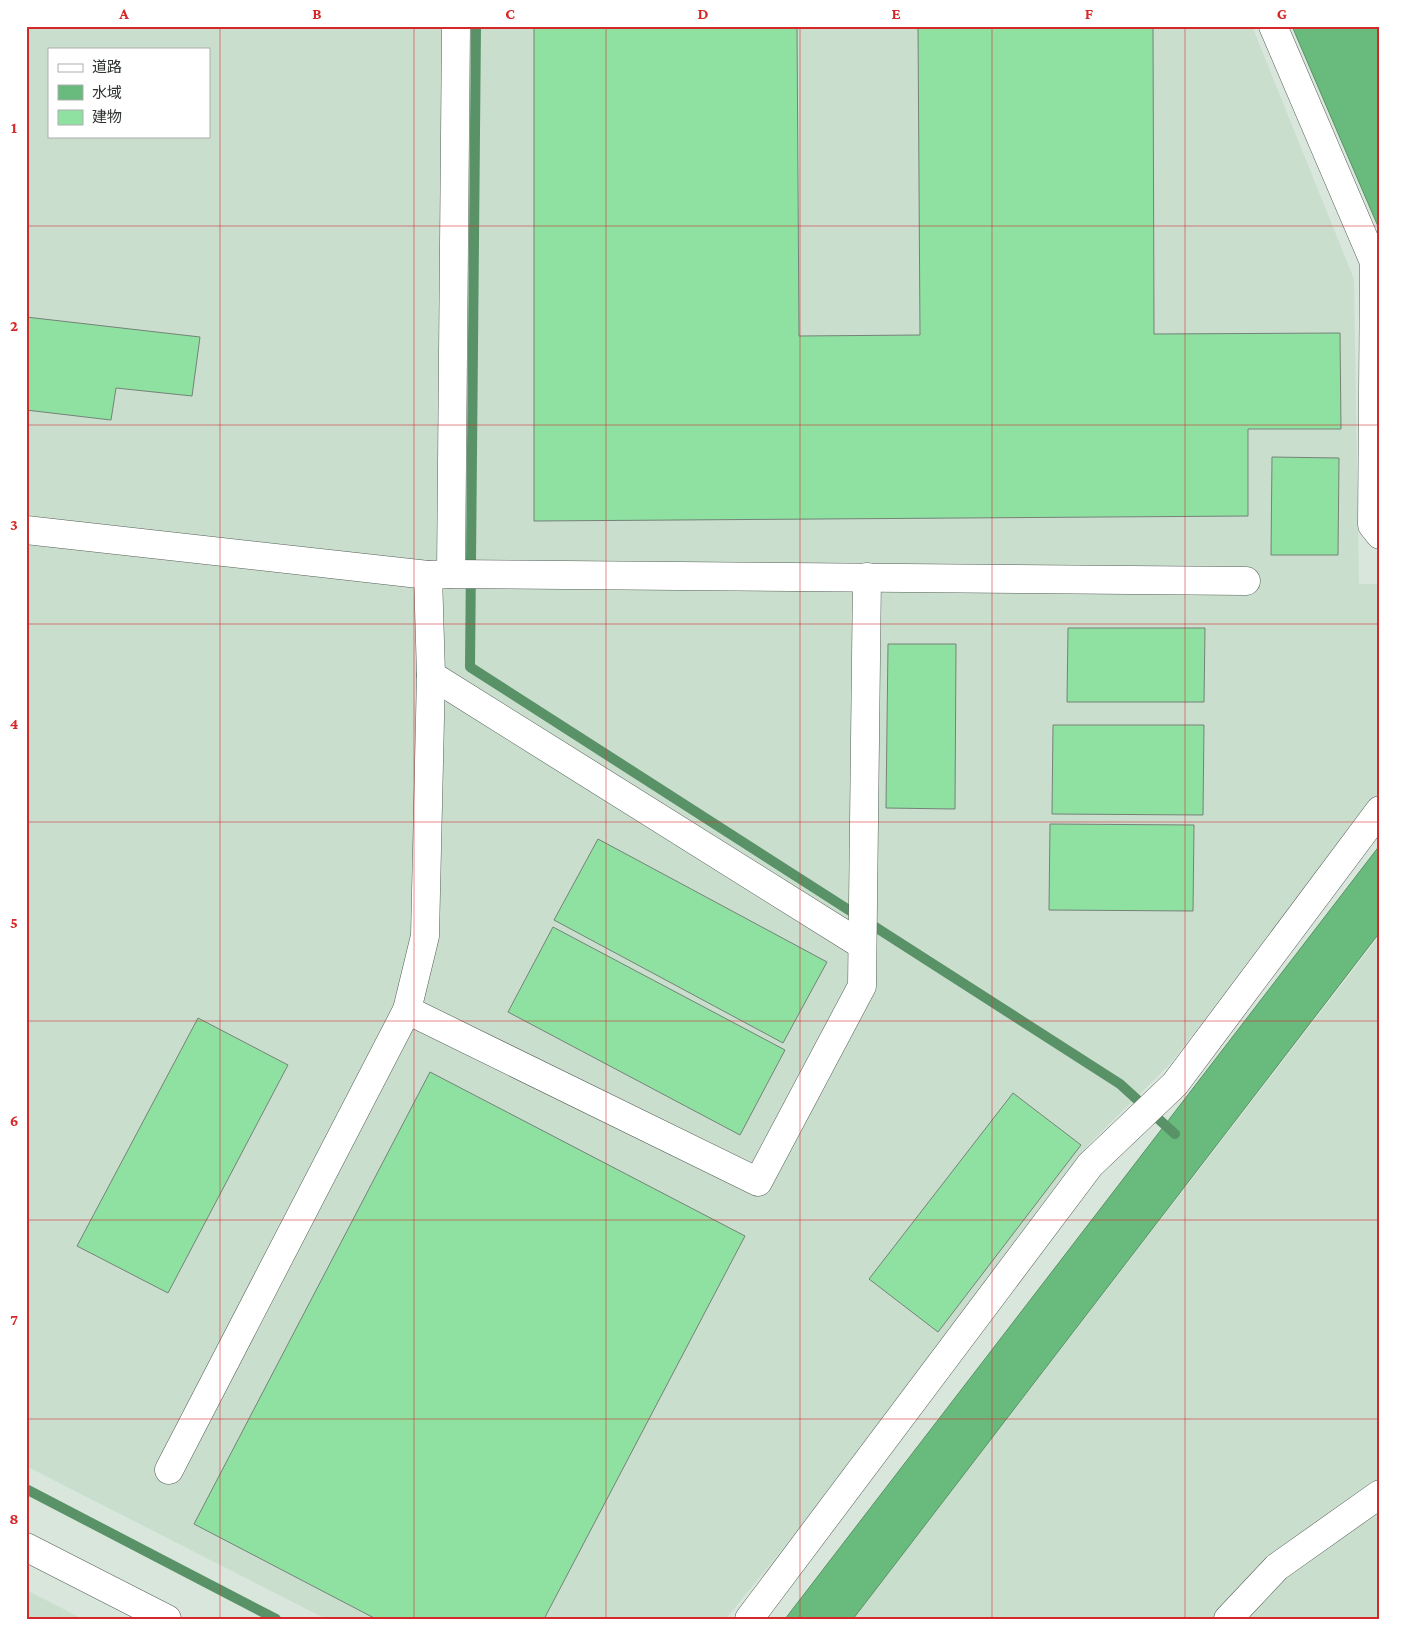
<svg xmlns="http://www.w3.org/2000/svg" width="1406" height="1645" font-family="'Crimson Pro','Noto Sans JP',serif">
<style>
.built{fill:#cadece;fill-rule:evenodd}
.water{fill:#69bb7d;stroke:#589266}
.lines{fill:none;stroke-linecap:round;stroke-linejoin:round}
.stream{stroke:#589266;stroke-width:10}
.building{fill:#8ee1a1;stroke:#768278}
.minor-casing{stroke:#556057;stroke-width:29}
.minor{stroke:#fff;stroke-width:28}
.grid{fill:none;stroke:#d62828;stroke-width:1;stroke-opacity:0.55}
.neatline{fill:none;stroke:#d62828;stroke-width:2}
.grid-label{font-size:16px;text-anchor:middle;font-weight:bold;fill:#d62828}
</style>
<rect width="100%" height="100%" fill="#d9e6db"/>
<!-- built -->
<g class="built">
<path d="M26,26h1226l102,253 5,305h21v210l-210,270 -82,81 -205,279 -157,195h-400l-300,-153zM49,49h160v87h-160z"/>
<polygon points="1380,935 1380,1619 853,1619"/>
<polygon points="26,1590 83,1619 26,1619"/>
</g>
<!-- water -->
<g class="water">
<polygon points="1292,26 1380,26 1380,231"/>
<polygon points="1380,845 1380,932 853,1619 785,1619"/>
</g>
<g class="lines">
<!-- stream -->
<g class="stream">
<polyline points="476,26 470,667 1120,1084 1175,1134"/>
<polyline points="26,1489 276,1619"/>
</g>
</g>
<!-- building -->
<g class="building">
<polygon points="534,26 797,26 799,336 920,335 918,26 1153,26 1154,334 1340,333 1341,429 1248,429 1248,516 534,521"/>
<polygon points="26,317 200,337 192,396 116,388 111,420 26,410"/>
<polygon points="1272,457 1339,458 1338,555 1271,555"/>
<polygon points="1068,628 1205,628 1204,702 1067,702"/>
<polygon points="888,644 956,644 955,809 886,808"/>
<polygon points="1053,725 1204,725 1203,815 1052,814"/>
<polygon points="1050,824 1194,825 1193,911 1049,910"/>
<polygon points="598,839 827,962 783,1043 554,920"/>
<polygon points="553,927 785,1050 740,1135 508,1012"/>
<polygon points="198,1018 288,1065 168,1293 77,1246"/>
<polygon points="430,1072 745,1236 544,1619 376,1619 194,1524"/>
<polygon points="1013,1093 1081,1145 938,1332 869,1279"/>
</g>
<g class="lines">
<!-- minor casing -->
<g class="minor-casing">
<g id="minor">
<polyline points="1273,26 1374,262 1372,525 1380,535"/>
<polyline points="26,530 428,575 451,574 1246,581"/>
<polyline points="451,574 456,26"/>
<polyline points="431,675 862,945"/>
<polyline points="407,1010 758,1182 862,986 867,577"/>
<polyline points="169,1470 407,1010 425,936 431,675 428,575"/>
<polyline points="26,1547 167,1619"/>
<polyline points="749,1619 1090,1165 1175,1084 1380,810"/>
<polyline points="1228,1619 1277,1567 1380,1494"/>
</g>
</g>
<!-- minor -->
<use href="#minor" class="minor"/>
</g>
<!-- grid -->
<path class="grid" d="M220,26v1593M414,26v1593M606,26v1593M800,26v1593M992,26v1593M1185,26v1593M26,226h1354M26,425h1354M26,624h1354M26,822h1354M26,1021h1354M26,1220h1354M26,1419h1354"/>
<!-- border -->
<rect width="1406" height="1645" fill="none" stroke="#ffffff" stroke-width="55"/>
<!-- legend -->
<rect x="48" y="48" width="162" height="90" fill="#ffffff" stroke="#acaeac"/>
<rect x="58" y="64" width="25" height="8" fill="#ffffff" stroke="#acaeac"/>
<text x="92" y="72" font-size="15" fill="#2f3430">道路</text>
<rect x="58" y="85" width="25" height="15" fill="#69bb7d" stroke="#acaeac"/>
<text x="92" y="98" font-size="15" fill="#2f3430">水域</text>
<rect x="58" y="110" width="25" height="15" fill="#8ee1a1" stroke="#acaeac"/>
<text x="92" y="122" font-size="15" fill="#2f3430">建物</text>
<rect x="28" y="28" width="1350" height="1590" class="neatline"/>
<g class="grid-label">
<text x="124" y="19">A</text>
<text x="317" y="19">B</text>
<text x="510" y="19">C</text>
<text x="703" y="19">D</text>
<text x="896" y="19">E</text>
<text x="1089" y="19">F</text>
<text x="1282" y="19">G</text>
<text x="14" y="133">1</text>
<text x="14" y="331">2</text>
<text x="14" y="530">3</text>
<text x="14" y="729">4</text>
<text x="14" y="928">5</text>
<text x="14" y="1126">6</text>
<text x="14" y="1325">7</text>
<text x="14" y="1524">8</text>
</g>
</svg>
